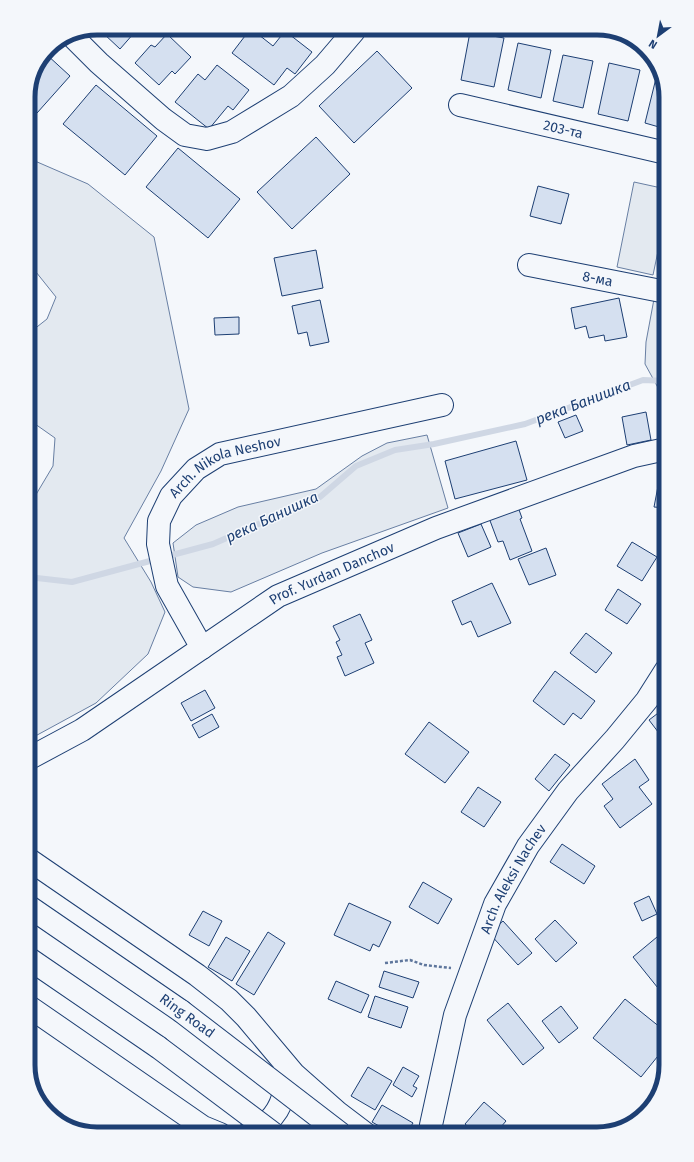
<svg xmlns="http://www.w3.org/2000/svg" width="694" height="1162" font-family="'Fira Sans',sans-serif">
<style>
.green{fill:#e3e9f0;stroke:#687fa3}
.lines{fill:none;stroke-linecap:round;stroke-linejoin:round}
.stream{stroke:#cfd7e4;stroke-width:6}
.building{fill:#d5e0f0;stroke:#1d3f73}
.minor-casing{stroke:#1d3f73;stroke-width:24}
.highway-casing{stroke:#1d3f73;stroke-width:24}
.path{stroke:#5e769c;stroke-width:2.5;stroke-dasharray:3 2;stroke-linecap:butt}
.minor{stroke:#f4f7fb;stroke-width:22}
.highway{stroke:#f4f7fb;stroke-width:22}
.highway-bridge-casing{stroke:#1d3f73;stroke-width:24;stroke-linecap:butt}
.highway-bridge{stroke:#f4f7fb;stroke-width:22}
.labels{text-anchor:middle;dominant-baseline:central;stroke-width:3;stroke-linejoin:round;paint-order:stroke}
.street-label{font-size:14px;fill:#1d3f73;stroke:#f4f7fb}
.water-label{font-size:15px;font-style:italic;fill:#1d3f73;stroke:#f4f7fb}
.rim{fill:none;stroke:#1d3f73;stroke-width:5}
</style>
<rect width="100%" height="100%" fill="#f4f7fb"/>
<!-- green -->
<g class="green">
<polygon points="28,158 88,184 154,237 189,409 161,471 124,538 151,582 165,612 148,654 96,703 28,740 28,508 53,466 55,438 28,419 28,334 47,319 56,297 28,262"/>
<polygon points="634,182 666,189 666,213 653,275 617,267"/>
<polygon points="654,299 666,302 666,396 662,395 645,364 646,342"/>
<polygon points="427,435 448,508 322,553 231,592 193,587 178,577 173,543 196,525 238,507 316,489 362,456 387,443"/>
</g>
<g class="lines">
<!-- stream -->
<polyline class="stream" points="28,577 72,582 213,544 320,497 356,466 395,450 434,444 525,424 643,380 666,381"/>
</g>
<!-- building -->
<g class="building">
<polygon points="254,31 273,46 285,31 312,52 295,74 287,68 274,85 232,53 248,32"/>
<polygon points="470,32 504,38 494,87 461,80"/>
<polygon points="103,33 134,33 120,49"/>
<polygon points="167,34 191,57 175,74 172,71 159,85 135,63 151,45 155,47"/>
<polygon points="518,43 551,50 541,98 508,90"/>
<polygon points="377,51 412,88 354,143 319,106"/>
<polygon points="46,54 70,76 37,113 28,105 28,93"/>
<polygon points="563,55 593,61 583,108 553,101"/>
<polygon points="609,63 640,70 628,121 598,114"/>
<polygon points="217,65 249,90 233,110 228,106 209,129 175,102 198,74 205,80"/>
<polygon points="658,70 660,70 666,97 666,129 645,123"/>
<polygon points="96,85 157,136 125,175 63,124"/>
<polygon points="316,137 350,174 292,229 257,192"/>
<polygon points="178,148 240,199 208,238 146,187"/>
<polygon points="538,186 569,194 561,224 530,216"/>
<polygon points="316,250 323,288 282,296 274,258"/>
<polygon points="619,298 627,337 605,341 604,335 589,338 586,326 575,329 571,308"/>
<polygon points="320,300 329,342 310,346 307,332 298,334 292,306"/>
<polygon points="239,317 239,334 215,335 214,318"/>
<polygon points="646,412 651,440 627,445 622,417"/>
<polygon points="576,415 583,431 565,438 558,422"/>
<polygon points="516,441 527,480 455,499 445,461"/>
<polygon points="659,481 666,482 666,508 654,507"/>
<polygon points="518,507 522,518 520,519 532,551 510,560 503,541 498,542 489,518"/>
<polygon points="481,524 491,547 468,557 458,533"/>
<polygon points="632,542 657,557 642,581 617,566"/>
<polygon points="546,548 556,575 529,585 518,559"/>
<polygon points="492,583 511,623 478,637 471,621 462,625 452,601"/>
<polygon points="618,589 641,604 627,624 605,610"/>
<polygon points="360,614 372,640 365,643 374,663 345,676 337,657 342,655 336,642 340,640 333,626"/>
<polygon points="586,633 612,653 596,673 570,653"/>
<polygon points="555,671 595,701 581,719 573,713 564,725 533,701"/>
<polygon points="205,690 215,708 191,721 181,703"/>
<polygon points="666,707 666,741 665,741 649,720"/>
<polygon points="212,714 219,727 199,738 192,725"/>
<polygon points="429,722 469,752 445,783 405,754"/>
<polygon points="555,754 570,765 549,791 535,779"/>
<polygon points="635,759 649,780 639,787 652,804 620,828 604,806 613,799 602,784"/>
<polygon points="478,787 501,802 484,827 461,812"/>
<polygon points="562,844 595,866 584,884 550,862"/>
<polygon points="423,882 452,899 438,924 409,907"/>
<polygon points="649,896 657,914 642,921 634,903"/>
<polygon points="349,903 391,922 379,947 373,944 370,951 334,935"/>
<polygon points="203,911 222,921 209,946 189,935"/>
<polygon points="555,920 577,943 556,962 535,939"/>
<polygon points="503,921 532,953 518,965 489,933"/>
<polygon points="268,932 285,943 254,995 236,984"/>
<polygon points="226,937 250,951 232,981 208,967"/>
<polygon points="657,937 666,948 666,998 633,957"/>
<polygon points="384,971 419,982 413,998 379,987"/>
<polygon points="336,981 369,995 361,1013 328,999"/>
<polygon points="375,996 408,1007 401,1028 368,1017"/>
<polygon points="625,999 666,1032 666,1046 641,1077 593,1038"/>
<polygon points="508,1003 544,1048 523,1065 487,1020"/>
<polygon points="561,1006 578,1028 559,1043 542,1021"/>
<polygon points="368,1067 392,1081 375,1110 351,1096"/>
<polygon points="403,1067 419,1076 413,1086 417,1088 412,1097 393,1085"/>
<polygon points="484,1102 506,1121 495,1134 477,1134 465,1124"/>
<polygon points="382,1105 413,1123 406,1134 393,1134 372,1122"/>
</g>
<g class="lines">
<!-- minor casing -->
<g class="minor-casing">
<g id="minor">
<polyline points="70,34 99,63 163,119 185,135 207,139 232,132 291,96 325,65 354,31"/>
<path id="s1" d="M460,105l206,48"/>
<path id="s2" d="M529,265l137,27"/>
<path id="s3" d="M202,648l-35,-62 -9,-42 1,-23 12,-25 25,-27 24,-15 222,-49"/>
<path id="s4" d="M28,759l54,-29 196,-134 158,-68 198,-72 32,-7"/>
<polyline points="28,859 197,975 229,1000 246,1017 294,1074 337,1112 366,1134"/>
<polyline points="28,1006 203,1127 220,1134"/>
<path id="s5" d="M431,1125l24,-110 40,-111 33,-58 40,-55 47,-52 32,-39 19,-30"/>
<path d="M248,1134c25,-10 41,-33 35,-61"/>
</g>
</g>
<!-- highway casing -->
<g class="highway-casing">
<g id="highway">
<polyline points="28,906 181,1011"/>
<polyline points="28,958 158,1047"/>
</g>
</g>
<!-- path -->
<polyline class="path" points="385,963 410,960 424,965 451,968"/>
<!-- minor -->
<use href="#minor" class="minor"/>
<!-- highway -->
<use href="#highway" class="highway"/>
<!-- highway-bridge casing -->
<g class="highway-bridge-casing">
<g id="highway-bridge">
<polyline points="181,1011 341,1134"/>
<polyline points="158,1047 274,1134"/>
</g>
</g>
<!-- highway-bridge -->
<use href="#highway-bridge" class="highway-bridge"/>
</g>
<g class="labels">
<!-- street labels -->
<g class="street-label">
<text stroke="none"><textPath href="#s1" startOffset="106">203-та</textPath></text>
<text stroke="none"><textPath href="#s2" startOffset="70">8-ма</textPath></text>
<text stroke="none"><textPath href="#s3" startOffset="229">Arch. Nikola Neshov</textPath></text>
<text stroke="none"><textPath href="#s4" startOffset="357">Prof. Yurdan Danchov</textPath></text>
<text stroke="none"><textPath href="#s5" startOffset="261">Arch. Aleksi Nachev</textPath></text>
<text transform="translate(187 1016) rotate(36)">Ring Road</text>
</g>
<!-- water labels -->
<g class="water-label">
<text transform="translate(583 402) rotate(-21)">река Банишка</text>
<text transform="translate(272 517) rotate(-25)">река Банишка</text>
</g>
</g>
<!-- crop -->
<path d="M0 0H694V1162H0ZM97 35H597A62 62 0 0 1 659 97V1065A62 62 0 0 1 597 1127H97A62 62 0 0 1 35 1065V97A62 62 0 0 1 97 35Z" fill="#f4f7fb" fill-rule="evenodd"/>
<path class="rim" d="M97 35H597A62 62 0 0 1 659 97V1065A62 62 0 0 1 597 1127H97A62 62 0 0 1 35 1065V97A62 62 0 0 1 97 35Z"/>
<!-- north arrow -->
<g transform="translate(658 36) rotate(212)" stroke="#f4f7fb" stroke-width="3" paint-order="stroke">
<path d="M0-3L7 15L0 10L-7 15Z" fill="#1d3f73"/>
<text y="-6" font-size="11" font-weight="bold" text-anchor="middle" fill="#1d3f73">N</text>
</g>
</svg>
